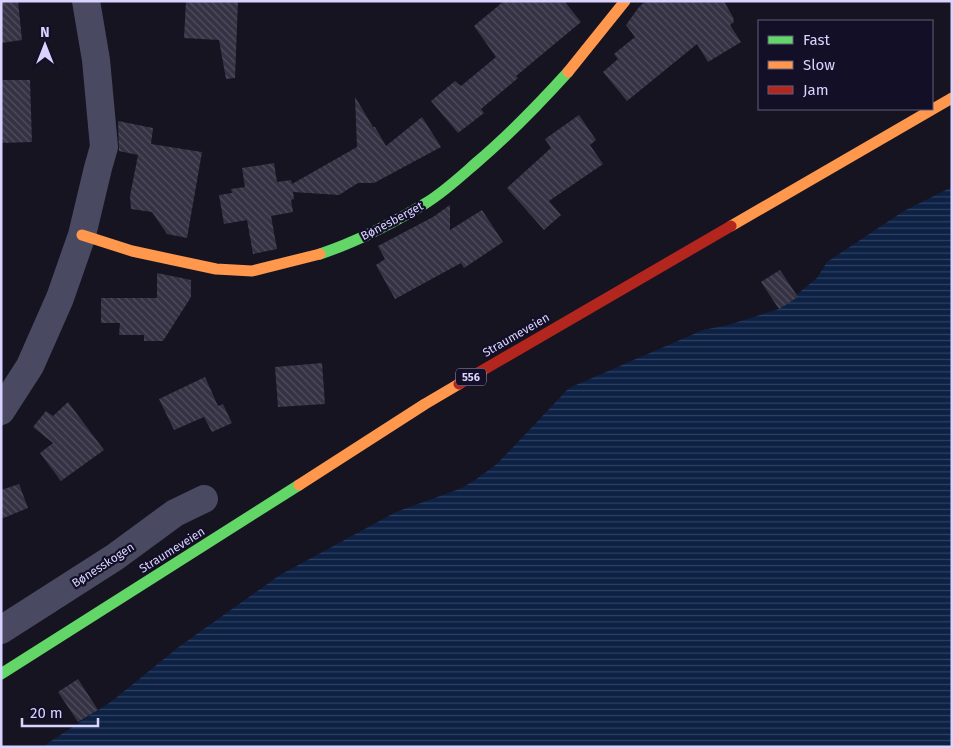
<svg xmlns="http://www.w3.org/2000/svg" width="953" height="748" font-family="'Fira Sans',sans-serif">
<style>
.water{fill:url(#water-rules)}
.building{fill:url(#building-back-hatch)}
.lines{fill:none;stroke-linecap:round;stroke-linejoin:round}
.street{stroke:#4a4962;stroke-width:28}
.fast{stroke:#63d668;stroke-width:11}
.slow{stroke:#ff974d;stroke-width:11}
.jam{stroke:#b3261e;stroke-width:11}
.labels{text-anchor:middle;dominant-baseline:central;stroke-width:4.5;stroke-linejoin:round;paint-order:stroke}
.shield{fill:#130f26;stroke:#9e99be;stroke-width:1}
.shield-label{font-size:11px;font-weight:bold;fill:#d9d4ff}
.street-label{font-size:12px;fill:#d9d4ff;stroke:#130f26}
</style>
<defs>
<pattern id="water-rules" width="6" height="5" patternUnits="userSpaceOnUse" patternTransform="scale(1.25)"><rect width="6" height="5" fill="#0d2144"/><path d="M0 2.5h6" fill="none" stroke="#304060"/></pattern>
<pattern id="building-back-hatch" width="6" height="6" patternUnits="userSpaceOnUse" patternTransform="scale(1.25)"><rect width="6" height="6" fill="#343243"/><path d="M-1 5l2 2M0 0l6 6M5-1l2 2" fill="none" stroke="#514f5f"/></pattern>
</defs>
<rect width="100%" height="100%" fill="#161421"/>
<!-- water -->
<polygon class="water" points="952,187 952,747 42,747 112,701 180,646 280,575 396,512 462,488 475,480 497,464 569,388 703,330 728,325 779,309 817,278 827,262 904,211"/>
<!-- building -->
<g class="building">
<polygon points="1,1 18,1 22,40 1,43"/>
<polygon points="186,1 238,1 235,78 226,79 219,40 184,38"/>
<polygon points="504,1 564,1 581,22 516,76 518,78 481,109 484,113 458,133 431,101 455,81 461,86 496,57 474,26"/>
<polygon points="646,1 724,1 734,19 733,20 734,22 730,25 741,42 708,62 697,44 627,101 603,72 618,59 614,54 635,37 626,25 639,7"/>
<polygon points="1,80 30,80 32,142 1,143"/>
<polygon points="355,97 373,127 375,127 386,146 422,117 441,147 374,183 358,183 339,195 293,192 294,199 291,200 293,212 271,216 277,249 253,254 247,220 224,224 219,195 232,193 231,189 245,187 242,168 274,163 277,182 291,180 292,184 357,147"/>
<polygon points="579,115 596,140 590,145 603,164 549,201 561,215 544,230 507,188 551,148 545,139"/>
<polygon points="118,121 153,128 151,144 202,152 187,238 167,234 152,212 131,209 130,196 138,155 119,151"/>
<polygon points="450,205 450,230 482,210 503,242 464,268 461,263 395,299 376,265 385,259 378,246 433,217"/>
<polygon points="780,270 798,297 779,309 761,282"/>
<polygon points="157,273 191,280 191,297 163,341 144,341 144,335 119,335 120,323 101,323 101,298 157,298"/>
<polygon points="322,363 325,404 278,407 275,367"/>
<polygon points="205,377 218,406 223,404 232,423 212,432 204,417 174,430 159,399"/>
<polygon points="68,402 104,450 61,481 40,453 53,443 33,427 46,411 53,416"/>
<polygon points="19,484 28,508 1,519 1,490"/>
<polygon points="78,679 98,710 78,722 58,692"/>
</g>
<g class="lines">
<!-- street -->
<g class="street">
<polyline points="1,411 30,366 60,298 82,235 98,168 104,147 96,60 86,1"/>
<polyline points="1,630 115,557 175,513 204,499"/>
</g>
<!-- fast -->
<g class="fast">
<path d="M320,254c36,-12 73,-31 106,-51 18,-11 34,-26 50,-40 33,-28 63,-59 92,-91"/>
<polyline points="1,674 299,485"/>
</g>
<!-- slow -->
<g class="slow">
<polyline points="568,72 625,1"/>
<polyline points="731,226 952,98"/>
<polyline points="82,235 132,251 216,269 252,271 320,254"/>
<polyline points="299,485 425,404 459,384"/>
</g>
<!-- jam -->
<polyline class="jam" points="459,384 731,226"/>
</g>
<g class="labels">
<!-- shield labels -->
<rect class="shield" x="456" y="368.5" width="30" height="17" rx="4"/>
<g class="shield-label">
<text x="471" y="377">556</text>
</g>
<!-- street labels -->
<g class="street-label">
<text transform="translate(392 221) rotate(-28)">Bønesberget</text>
<text transform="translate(516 335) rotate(-30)">Straumeveien</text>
<text transform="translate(172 550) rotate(-32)">Straumeveien</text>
<text transform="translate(103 565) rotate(-33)">Bønesskogen</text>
</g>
</g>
<!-- border -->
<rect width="953" height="748" fill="none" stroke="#d9d4ff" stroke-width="5"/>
<!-- legend -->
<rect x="758" y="20" width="175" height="90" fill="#130f26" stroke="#625e7d"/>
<rect x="768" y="36" width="25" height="8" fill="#63d668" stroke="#625e7d"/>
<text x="803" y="45" font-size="15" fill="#d9d4ff">Fast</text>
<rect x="768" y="61" width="25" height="8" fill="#ff974d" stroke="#625e7d"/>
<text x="803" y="70" font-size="15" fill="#d9d4ff">Slow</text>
<rect x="768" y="86" width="25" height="8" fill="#b3261e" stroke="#625e7d"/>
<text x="803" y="95" font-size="15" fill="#d9d4ff">Jam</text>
<!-- north arrow -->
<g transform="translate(45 45)" stroke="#130f26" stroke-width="4" paint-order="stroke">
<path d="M0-4L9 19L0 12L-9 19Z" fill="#d9d4ff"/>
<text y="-8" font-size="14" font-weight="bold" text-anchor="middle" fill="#d9d4ff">N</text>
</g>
<!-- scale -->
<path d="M22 718v8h76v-8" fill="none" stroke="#d9d4ff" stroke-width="2.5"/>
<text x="30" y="718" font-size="15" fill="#d9d4ff" stroke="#130f26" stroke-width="4" paint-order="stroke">20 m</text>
</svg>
